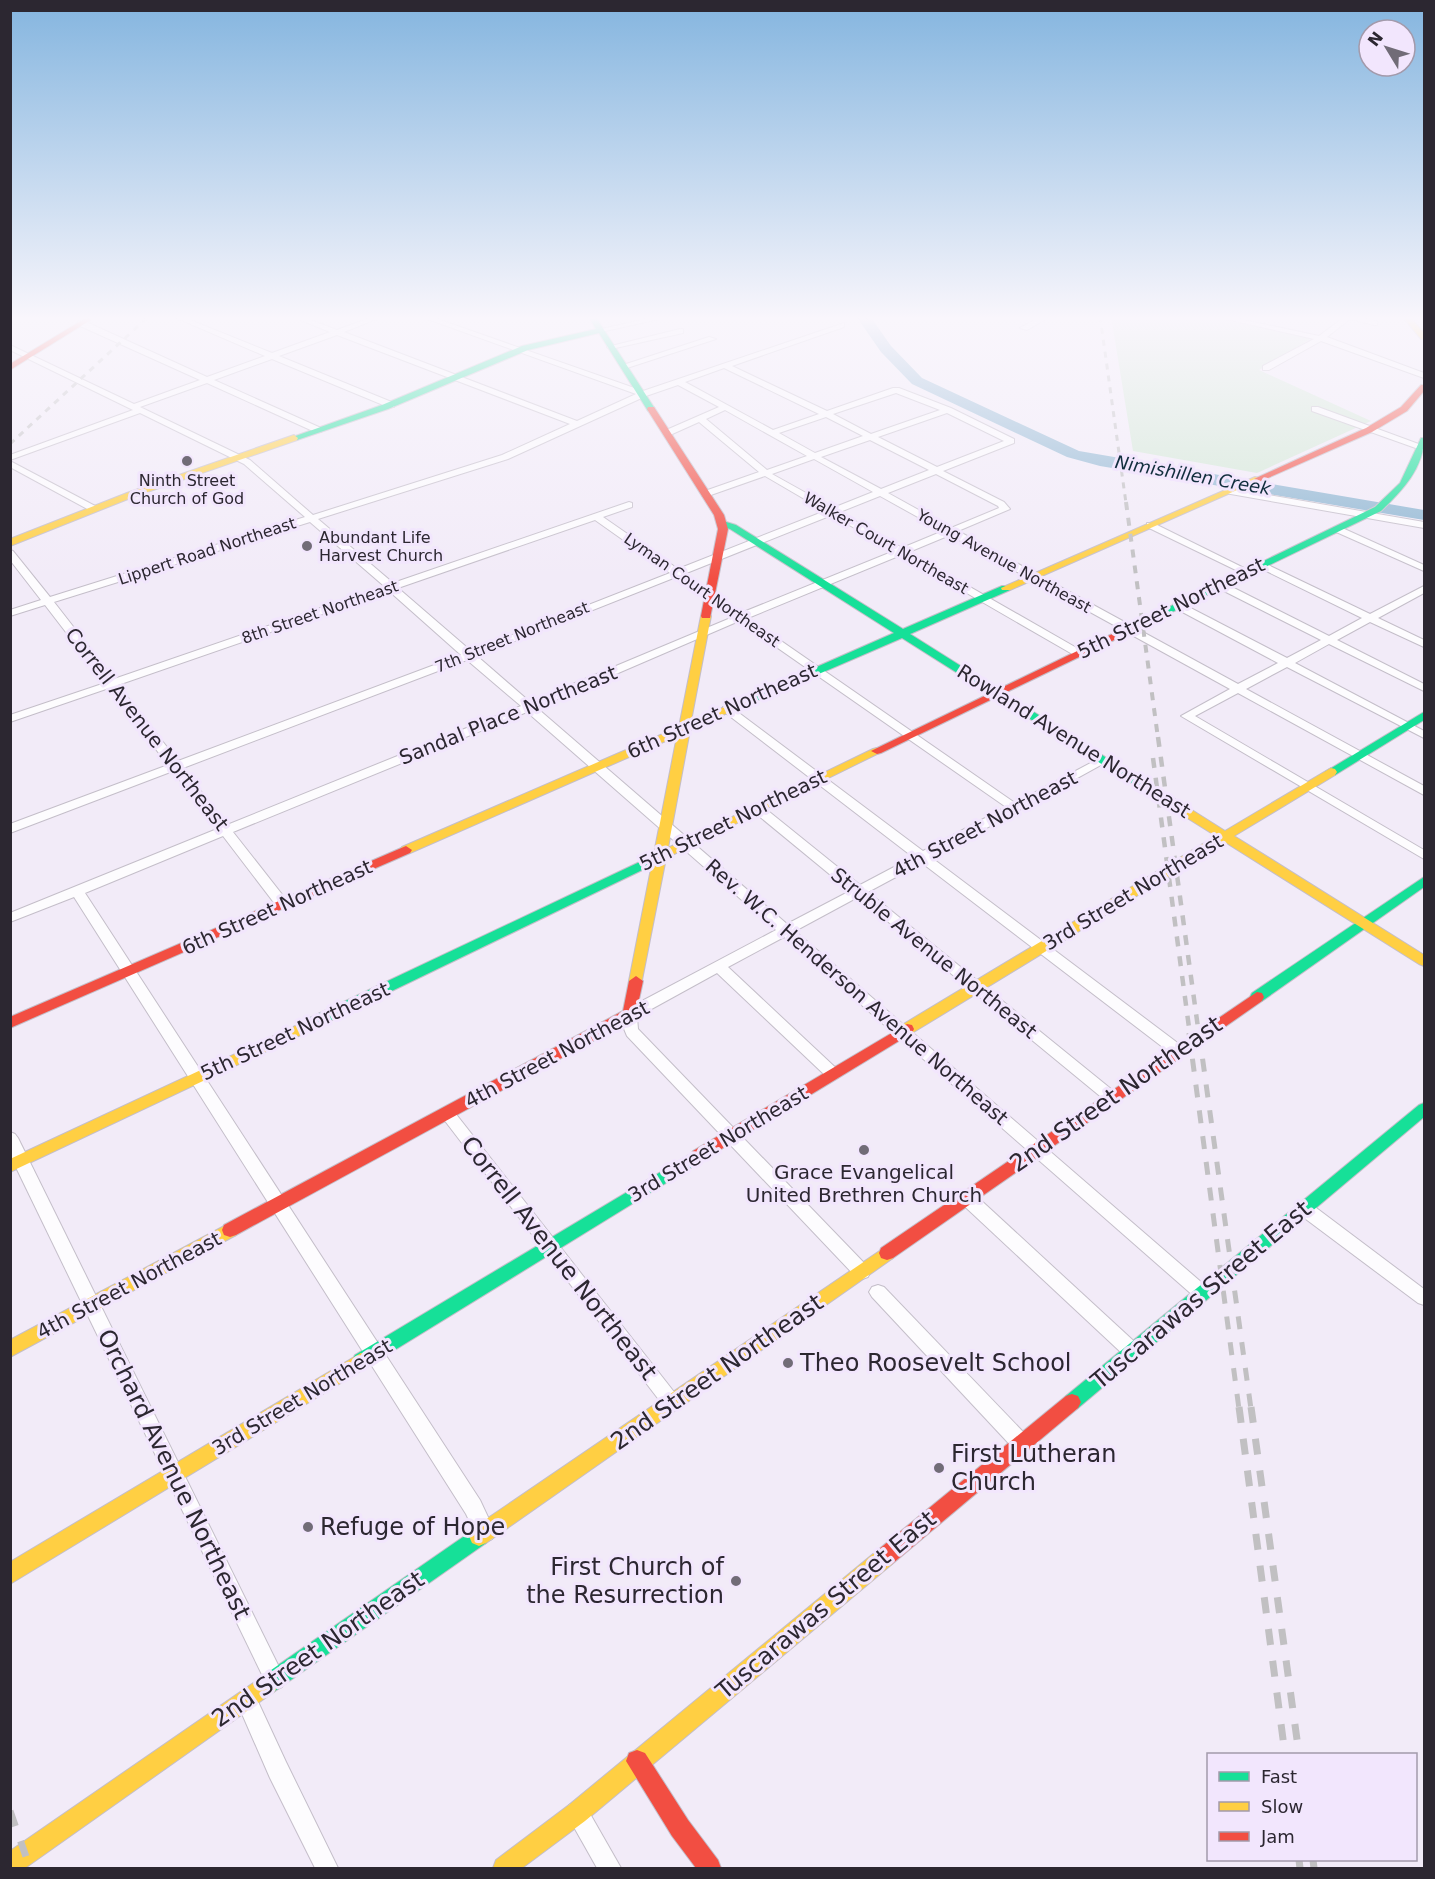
<svg xmlns="http://www.w3.org/2000/svg" width="1435" height="1879" font-family="'DejaVu Sans',sans-serif">
<style>
.green{fill:#d3e8d6}
.lines{fill:none;stroke-linecap:round;stroke-linejoin:round}
.river{fill:#8fb6d2;fill-rule:evenodd}
.street-casing{stroke:#c4bec9;stroke-width:2}
.fast-casing{stroke:#c4bec9;stroke-width:2}
.slow-casing{stroke:#c4bec9;stroke-width:2}
.jam-casing{stroke:#c4bec9;stroke-width:2}
.street{fill:#fdfcfe;fill-rule:evenodd}
.fast{fill:#16e098;fill-rule:evenodd}
.slow{fill:#ffcf43;fill-rule:evenodd}
.jam{fill:#f24e42;fill-rule:evenodd}
.rail-far4{stroke:#c1c0c2;stroke-width:3;stroke-dasharray:6 6;stroke-linecap:butt}
.rail-far3{stroke:#c1c0c2;stroke-width:4;stroke-dasharray:8 8;stroke-linecap:butt}
.rail-far2{stroke:#c1c0c2;stroke-width:4.5;stroke-dasharray:10 10;stroke-linecap:butt}
.rail-far1{stroke:#c1c0c2;stroke-width:5;stroke-dasharray:13 13;stroke-linecap:butt}
.rail{stroke:#c1c0c2;stroke-width:7;stroke-dasharray:16 16;stroke-linecap:butt}
.poi-dot{fill:#716c77;stroke:#f2e6fd;stroke-width:2}
.labels{text-anchor:middle;dominant-baseline:central;stroke-width:6;stroke-linejoin:round;paint-order:stroke}
.far-poi-label{font-size:16px;fill:#2c2731;stroke:#f2e6fd}
.far-street-label{font-size:16px;fill:#2c2731;stroke:#f2e6fd}
.far-water-label{font-size:18px;font-style:italic;fill:#112e3d;stroke:#f2e6fd}
.street-label{font-size:20px;fill:#2c2731;stroke:#f2e6fd}
.poi-label{font-size:20px;fill:#2c2731;stroke:#f2e6fd}
.near-street-label{font-size:24px;fill:#2c2731;stroke:#f2e6fd}
.near-poi-label{font-size:24px;fill:#2c2731;stroke:#f2e6fd;text-anchor:start}
</style>
<rect width="100%" height="100%" fill="#f2ebf8"/>
<!-- green -->
<polygon class="green" points="1111,316 1207,316 1312,338 1259,370 1371,421 1257,473 1133,451"/>
<g class="lines">
<!-- river -->
<polygon class="river" points="856,316 870,316 891,346 922,378 1079,451 1424,510 1424,520 1100,466 1067,457 912,384 881,352"/>
<!-- street casing -->
<g class="street-casing">
<g id="street">
<path d="M172,316h8l92,37 58,-21 -39,-16h9l37,14 38,-14h9l-40,16 233,89 59,-27 -217,-78h10l214,75 201,-68v4l-112,39 95,45 66,-23h6l52,20 63,31v4l-71,28 61,31 6,7 -52,22 280,153 40,-21 -105,-56v-4h8l106,55 34,-18 -105,-53v-4h8l105,53 33,-18 -104,-51v-4h6l106,51 54,-28v7l-46,25 46,22v7l-54,-25 -33,18 87,44v7l-95,-47 -34,19 129,68v7l-137,-71 -41,22 178,97v9l-186,-102 -43,23 229,134v9l-243,-143 49,-27 -280,-154 -41,17 173,99v4h-8l-173,-100 -153,63 267,185 85,-45h8l2,2 -178,98 251,189 2,4 -2,4h-10l-251,-192 -54,29 248,201 3,4 -3,4 -5,2 -5,-2 -248,-204 -63,34 413,357 3,5 -3,5 -6,2 -6,-2 -412,-361 -56,30 110,103 2,4 -2,4h-10l-111,-105 -80,44 1,12 230,238 2,5 -2,5 -6,2 -6,-2 -229,-241 -5,-12 3,-14 151,-80 -249,-218 -294,120 55,70 2,3 -2,3h-10l-55,-72 -138,57 395,607 15,32 -3,7 -7,3 -7,-3 -12,-25 -392,-617 -64,25v-9l207,-84 -44,-58 -163,62v-9l158,-59 -59,-77 -99,34v-7l95,-32 -60,-78 -35,11v-6l31,-10 -31,-40v-10l3,1 37,46 255,-80 -61,-53 -104,-51 -130,47v-5l123,-45 -123,-60v-5l124,59 66,-24 -122,-55v-4h6l123,56 58,-21zM337,335l233,89 -68,31 -189,60 -63,-55 -110,-53 67,-24 108,49h6v-4l-107,-48 58,-21 116,48h6v-4l-115,-47zM724,368l95,46 -46,16 -88,-48zM678,385l41,22 -55,24v4h6l29,-13 60,50 -57,20v4h6l57,-20 60,35 -147,58 -75,-52 29,-10v-4l-3,-1 -236,81 -75,-64 190,-60 138,-63zM896,393l44,17 -69,24 -38,-20zM725,410l82,46 -40,14 -61,-51zM947,413l57,28 -67,26 -59,-30zM826,417l37,19 -48,17 -36,-20zM870,440l59,30 -48,19 -60,-32zM814,459l59,33 -40,16 -61,-34zM936,474l62,32 1,2 -48,20 -63,-35zM880,496l63,35 -41,17 -62,-36zM832,515l62,36 -153,62 -57,-39zM595,520l75,53 -199,78 -73,-63zM310,522l74,64 -270,93 -60,-77zM676,577l57,40 -203,85 -53,-46zM389,591l72,64 -283,106 -60,-76zM739,621l267,186 -83,44 -192,-144h-8v4l190,146 -53,28 -98,-79h-8l-2,3 2,3 96,79 -63,33 -250,-216zM467,660l54,46 -294,119 -44,-57z"/>
<polygon points="659,316 672,316 601,332 597,330"/>
<polygon points="1042,316 1051,316 1027,330 1020,328"/>
<polygon points="1213,316 1225,316 1319,336 1343,318 1343,316 1353,316 1377,321 1377,325 1374,325 1350,319 1327,337 1424,373 1424,378 1321,341 1269,370 1263,370 1263,366 1314,339"/>
<polygon points="680,329 683,329 683,333 611,349 607,347"/>
<polygon points="709,337 716,339 627,368 620,366"/>
<polygon points="1312,407 1318,407 1424,446 1424,451 1312,411"/>
<polygon points="10,461 97,507 99,509 91,511 10,467"/>
<polygon points="1228,488 1424,522 1424,528 1225,493 1224,491"/>
<polygon points="1147,523 1153,523 1252,572 1244,574 1147,527"/>
<polygon points="1334,527 1340,527 1424,565 1424,571 1334,531"/>
<polygon points="447,1107 452,1109 678,1397 681,1403 678,1409 672,1411 666,1409 442,1117 439,1113 442,1109"/>
<polygon points="10,1132 15,1134 18,1138 282,1673 285,1680 282,1687 275,1690 268,1687 10,1155"/>
<polygon points="967,1191 973,1193 1138,1345 1141,1351 1138,1357 1132,1359 1126,1357 961,1203 959,1198 961,1193"/>
<polygon points="1305,1202 1311,1204 1424,1289 1424,1305 1418,1303 1299,1214 1297,1209 1299,1204"/>
<polygon points="878,1285 884,1287 1028,1437 1030,1443 1028,1449 1021,1452 1014,1449 872,1297 869,1292 872,1287"/>
<polygon points="247,1689 254,1693 286,1762 338,1868 315,1868 270,1778 236,1700 240,1693"/>
<polygon points="577,1802 585,1805 621,1868 597,1868 566,1813 569,1805"/>
</g>
</g>
<!-- fast casing -->
<g class="fast-casing">
<g id="fast">
<polygon points="588,316 595,316 655,409 654,411 648,411 599,333 528,350 388,409 297,440 290,438 382,405 522,346 596,329"/>
<path d="M1421,438h3c0,30 -22,53 -43,73l-238,115 -4,1 -5,-3 241,-117 25,-24z"/>
<polygon points="723,521 736,525 903,629 1002,586 1010,586 1010,590 910,634 1159,791 1153,795 1149,794 902,638 747,705 739,705 739,701 894,633 730,529 720,526 720,522"/>
<polygon points="1424,712 1424,720 1335,775 1327,775 1325,772"/>
<polygon points="663,851 667,852 669,855 667,858 309,1031 299,1031 297,1027 299,1023"/>
<polygon points="1424,877 1424,887 1262,1001 1252,1001 1250,997 1252,993"/>
<polygon points="1424,1103 1424,1117 1078,1408 1072,1410 1066,1408 1063,1402 1066,1396 1419,1105"/>
<polygon points="699,1149 705,1151 707,1155 705,1159 367,1367 361,1369 355,1367 352,1361 355,1355"/>
<polygon points="479,1526 486,1529 489,1536 486,1543 275,1691 268,1695 261,1691 257,1684 261,1677"/>
</g>
</g>
<!-- slow casing -->
<g class="slow-casing">
<g id="slow">
<polygon points="1402,316 1409,316 1424,333 1424,339 1421,339"/>
<polygon points="294,435 298,438 297,440 133,497 10,546 10,539 127,493"/>
<polygon points="1255,477 1262,479 1010,590 1002,590 1001,588"/>
<polygon points="706,613 711,616 691,721 739,701 747,701 749,703 690,730 668,848 873,749 877,748 883,751 666,858 641,985 631,985 629,981 677,736 410,853 402,853 400,850 402,847 679,727 701,616"/>
<polygon points="1331,768 1335,769 1337,772 1335,775 1234,836 1424,955 1424,966 1419,964 1225,842 912,1033 902,1033 900,1029 902,1025 1216,836 1149,794 1147,791 1149,788 1157,788 1225,831"/>
<polygon points="304,1022 309,1023 311,1027 309,1031 10,1172 10,1159"/>
<polygon points="230,1223 236,1225 238,1230 236,1235 10,1357 10,1340"/>
<polygon points="887,1246 893,1248 895,1253 893,1258 486,1543 479,1546 472,1543 469,1536 472,1529"/>
<polygon points="361,1353 367,1355 370,1361 367,1367 10,1584 10,1562"/>
<polygon points="885,1547 892,1550 895,1557 892,1564 585,1821 522,1868 493,1868 496,1860 569,1805 878,1550"/>
<polygon points="268,1673 275,1677 279,1684 275,1691 25,1868 10,1868 10,1851"/>
</g>
</g>
<!-- jam casing -->
<g class="jam-casing">
<g id="jam">
<polygon points="89,316 97,316 10,370 10,364"/>
<polygon points="1421,385 1424,385 1424,391 1407,411 1372,432 1261,481 1254,479 1366,428 1401,407"/>
<polygon points="648,407 654,407 724,515 728,529 710,618 702,618 701,616 718,529 714,515 647,409"/>
<polygon points="1139,621 1144,624 1143,626 881,753 877,754 871,751"/>
<polygon points="406,846 412,850 410,853 10,1028 10,1017"/>
<polygon points="636,976 643,981 635,1018 236,1235 230,1237 224,1235 222,1230 224,1225 623,1011 629,981"/>
<polygon points="1257,992 1262,993 1264,997 1262,1001 893,1258 887,1260 881,1258 879,1253 881,1248"/>
<polygon points="907,1024 912,1025 914,1029 912,1033 705,1159 699,1161 693,1159 691,1155 693,1151"/>
<polygon points="1072,1394 1078,1396 1081,1402 1078,1408 892,1564 885,1567 878,1564 875,1557 878,1550 1066,1396"/>
<polygon points="637,1750 645,1753 688,1820 718,1860 721,1868 696,1868 672,1836 626,1761 629,1753"/>
</g>
</g>
<!-- street -->
<use href="#street" class="street"/>
<!-- fast -->
<use href="#fast" class="fast"/>
<!-- slow -->
<use href="#slow" class="slow"/>
<!-- jam -->
<use href="#jam" class="jam"/>
<!-- rail-far4 -->
<g class="rail-far4">
<polyline points="1100,316 1126,503"/>
<polyline points="10,444 149,316"/>
</g>
<!-- rail-far3 -->
<polyline class="rail-far3" points="1126,502 1158,738"/>
<!-- rail-far2 -->
<g class="rail-far2">
<polyline points="1158,737 1199,1035"/>
<polyline points="1153,758 1190,1035"/>
</g>
<!-- rail-far1 -->
<g class="rail-far1">
<polyline points="1189,1033 1239,1409"/>
<polyline points="1199,1033 1251,1409"/>
</g>
<!-- rail -->
<g class="rail">
<polyline points="1239,1407 1285,1754"/>
<polyline points="1251,1407 1299,1754"/>
<polyline points="10,1811 30,1868"/>
<polyline points="1299,1860 1300,1868"/>
<polyline points="1313,1860 1314,1868"/>
</g>
</g>
<!-- sky -->
<linearGradient id="sky" x2="0" y2="1"><stop stop-color="#84b5df"/><stop offset="0.55" stop-color="#f9f6fc"/><stop offset="1" stop-color="#f9f6fc" stop-opacity="0"/></linearGradient>
<rect width="1435" height="579" fill="url(#sky)"/>
<!-- markers -->
<g class="poi-dot">
<circle cx="187" cy="461" r="6"/>
<circle cx="307" cy="546" r="6"/>
<circle cx="864" cy="1150" r="6"/>
<circle cx="788" cy="1363" r="6"/>
<circle cx="939" cy="1468" r="6"/>
<circle cx="308" cy="1527" r="6"/>
<circle cx="736" cy="1581" r="6"/>
</g>
<g class="labels">
<!-- far-poi labels -->
<g class="far-poi-label">
<text x="187" y="480">Ninth Street<tspan x="187" dy="18">Church of God</tspan></text>
<text x="319" y="537" text-anchor="start">Abundant Life<tspan x="319" dy="18">Harvest Church</tspan></text>
</g>
<!-- far-street labels -->
<g class="far-street-label">
<text transform="translate(886 543) rotate(30)">Walker Court Northeast</text>
<text transform="translate(207 551) rotate(-18)">Lippert Road Northeast</text>
<text transform="translate(1004 561) rotate(29)">Young Avenue Northeast</text>
<text transform="translate(702 590) rotate(35)">Lyman Court Northeast</text>
<text transform="translate(320 612) rotate(-19)">8th Street Northeast</text>
<text transform="translate(512 637) rotate(-22)">7th Street Northeast</text>
</g>
<!-- far-water labels -->
<g class="far-water-label">
<text transform="translate(1193 475) rotate(10)">Nimishillen Creek</text>
</g>
<!-- street labels -->
<g class="street-label">
<text transform="translate(1171 608) rotate(-26)">5th Street Northeast</text>
<text transform="translate(722 711) rotate(-24)">6th Street Northeast</text>
<text transform="translate(508 715) rotate(-22)">Sandal Place Northeast</text>
<text transform="translate(147 729) rotate(52)">Correll Avenue Northeast</text>
<text transform="translate(1074 741) rotate(32)">Rowland Avenue Northeast</text>
<text transform="translate(733 820) rotate(-26)">5th Street Northeast</text>
<text transform="translate(985 824) rotate(-28)">4th Street Northeast</text>
<text transform="translate(1133 892) rotate(-31)">3rd Street Northeast</text>
<text transform="translate(277 907) rotate(-24)">6th Street Northeast</text>
<text transform="translate(934 953) rotate(39)">Struble Avenue Northeast</text>
<text transform="translate(857 992) rotate(41)">Rev. W.C. Henderson Avenue Northeast</text>
<text transform="translate(295 1031) rotate(-25)">5th Street Northeast</text>
<text transform="translate(557 1054) rotate(-28)">4th Street Northeast</text>
<text transform="translate(718 1144) rotate(-31)">3rd Street Northeast</text>
<text transform="translate(129 1285) rotate(-28)">4th Street Northeast</text>
<text transform="translate(302 1397) rotate(-31)">3rd Street Northeast</text>
</g>
<!-- poi labels -->
<g class="poi-label">
<text x="864" y="1172">Grace Evangelical<tspan x="864" dy="23">United Brethren Church</tspan></text>
</g>
<!-- near-street labels -->
<g class="near-street-label">
<text transform="translate(1116 1094) rotate(-35)">2nd Street Northeast</text>
<text transform="translate(559 1258) rotate(52)">Correll Avenue Northeast</text>
<text transform="translate(1201 1295) rotate(-40)">Tuscarawas Street East</text>
<text transform="translate(717 1372) rotate(-35)">2nd Street Northeast</text>
<text transform="translate(174 1474) rotate(64)">Orchard Avenue Northeast</text>
<text transform="translate(826 1605) rotate(-40)">Tuscarawas Street East</text>
<text transform="translate(318 1649) rotate(-35)">2nd Street Northeast</text>
</g>
<!-- near-poi labels -->
<g class="near-poi-label">
<text x="800" y="1363">Theo Roosevelt School</text>
<text x="951" y="1454">First Lutheran<tspan x="951" dy="28">Church</tspan></text>
<text x="320" y="1527">Refuge of Hope</text>
<text x="724" y="1567" text-anchor="end">First Church of<tspan x="724" dy="28">the Resurrection</tspan></text>
</g>
</g>
<!-- border -->
<rect width="1435" height="1879" fill="none" stroke="#2c2731" stroke-width="24"/>
<!-- legend -->
<rect x="1207" y="1753" width="210" height="108" fill="#f2e6fd" stroke="#a39aab" stroke-width="1.5"/>
<rect x="1219" y="1772" width="30" height="9" fill="#16e098" stroke="#a39aab" stroke-width="1.5"/>
<text x="1261" y="1783" font-size="18" fill="#2c2731">Fast</text>
<rect x="1219" y="1802" width="30" height="9" fill="#ffcf43" stroke="#a39aab" stroke-width="1.5"/>
<text x="1261" y="1813" font-size="18" fill="#2c2731">Slow</text>
<rect x="1219" y="1832" width="30" height="9" fill="#f24e42" stroke="#a39aab" stroke-width="1.5"/>
<text x="1261" y="1843" font-size="18" fill="#2c2731">Jam</text>
<!-- north arrow -->
<g transform="translate(1387 48) rotate(308)"><circle r="28" fill="#f2e6fd" stroke="#a39aab" stroke-width="1.5"/>
<path d="M0-4.5L10 22L0 15L-10 22Z" fill="#716c77"/>
<text y="-9" font-size="16" font-weight="bold" text-anchor="middle" fill="#2c2731">N</text>
</g>
</svg>
